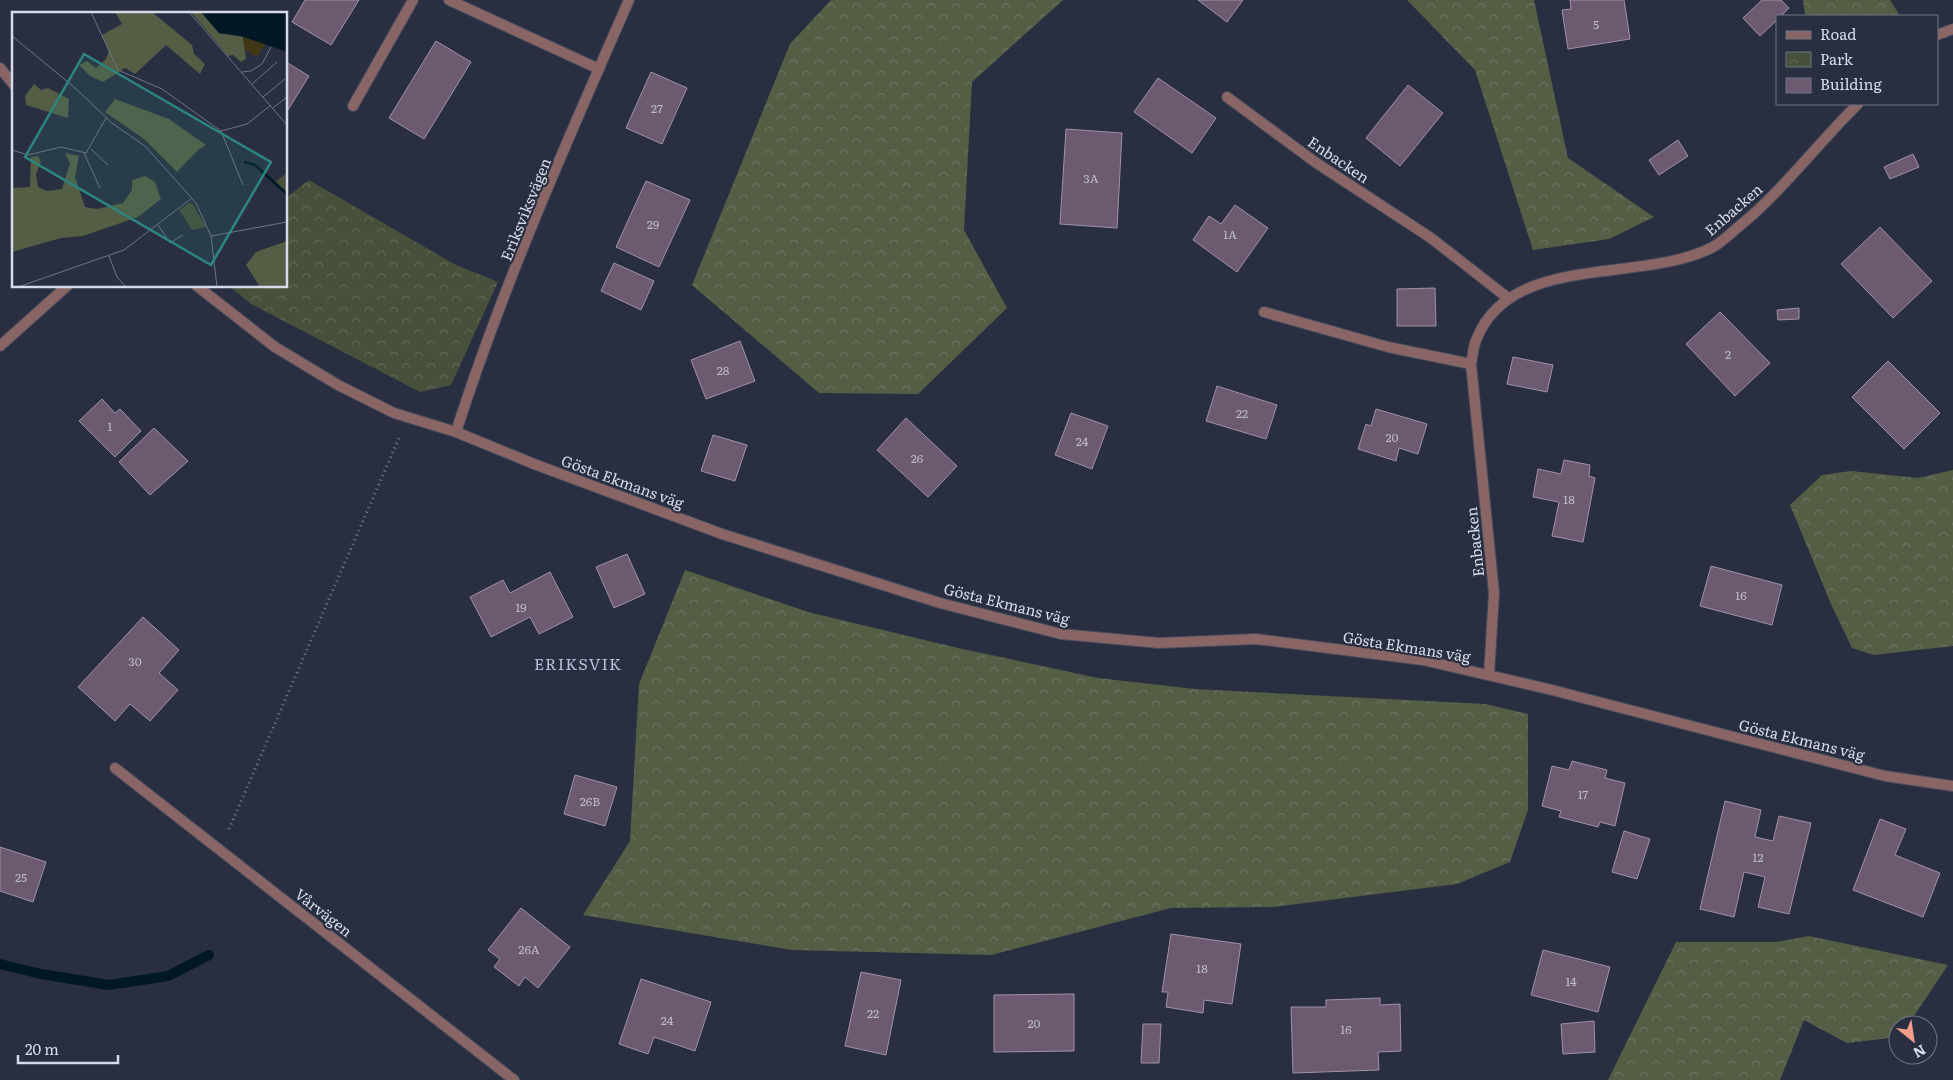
<svg xmlns="http://www.w3.org/2000/svg" width="1953" height="1080" font-family="Literata,serif">
<style>
.forest{fill:url(#forest-crowns)}
.park{fill:url(#park-crowns)}
.lines{fill:none;stroke-linecap:round;stroke-linejoin:round}
.stream{stroke:#001823;stroke-width:10}
.building{fill:#6b5a70;stroke:#a192a5}
.lane-casing{stroke:#454b5c;stroke-width:12}
.street-casing{stroke:#454b5c;stroke-width:12}
.path{stroke:#7a7f8e;stroke-width:3;stroke-dasharray:1 4;stroke-linecap:butt}
.lane{stroke:#896665;stroke-width:10}
.street{stroke:#896665;stroke-width:10}
.labels{text-anchor:middle;dominant-baseline:central;stroke-width:4.5;stroke-linejoin:round;paint-order:stroke}
.number-label{font-size:12px;fill:#bcbbc9}
.street-label{font-size:15px;fill:#d7dbe7;stroke:#292f41}
.neighbourhood-label{font-size:16px;letter-spacing:1px;fill:#b7bfd6;stroke:#292f41}
.inset-river{fill:none;stroke:#001823;stroke-width:2.5}
.inset-road{fill:none;stroke:#6f7483;stroke-width:1}
.view{fill:#2d8580;fill-opacity:0.15;stroke:#2d8580;stroke-width:2.5}
.inset-edge{fill:none;stroke:#d7dbe7;stroke-width:2.5}
</style>
<defs>
<pattern id="forest-crowns" width="20" height="18" patternUnits="userSpaceOnUse" patternTransform="scale(1.25)"><rect width="20" height="18" fill="#535e45"/><path d="M2 6a3 3 0 1 1 6 0M12 15a3 3 0 1 1 6 0" fill="none" stroke="#6b7460"/></pattern>
<pattern id="park-crowns" width="20" height="18" patternUnits="userSpaceOnUse" patternTransform="scale(1.25)"><rect width="20" height="18" fill="#46503a"/><path d="M2 6a3 3 0 1 1 6 0M12 15a3 3 0 1 1 6 0" fill="none" stroke="#606956"/></pattern>
</defs>
<rect width="100%" height="100%" fill="#292f41"/>
<!-- forest -->
<g class="forest">
<polygon points="831,0 1063,0 972,82 964,230 1007,308 918,394 819,393 692,285 790,44"/>
<polygon points="1407,0 1534,0 1568,158 1654,217 1609,239 1533,250 1475,70"/>
<polygon points="1803,0 1890,0 1900,16 1805,16"/>
<polygon points="1953,470 1953,646 1874,655 1852,648 1831,604 1790,505 1822,475 1851,471 1918,478"/>
<polygon points="685,570 808,612 958,648 1098,678 1195,689 1485,704 1528,714 1528,810 1510,862 1457,884 1273,907 1171,908 991,955 792,950 583,915 630,841 639,684"/>
<polygon points="1809,936 1948,965 1908,1025 1898,1025 1898,1037 1847,1043 1804,1020 1780,1080 1608,1080 1676,942 1776,942"/>
</g>
<!-- park -->
<polygon class="park" points="309,180 454,264 498,282 451,385 420,392 251,304 229,286 286,286 286,198"/>
<g class="lines">
<!-- stream -->
<polyline class="stream" points="0,964 41,974 109,985 168,976 209,955"/>
</g>
<!-- building -->
<g class="building">
<polygon points="305,0 359,0 331,45 292,22"/>
<polygon points="1198,0 1243,0 1227,22"/>
<polygon points="1570,0 1624,0 1630,39 1568,49 1562,10 1571,9"/>
<polygon points="1762,0 1781,0 1789,8 1781,16 1777,16 1777,20 1760,36 1743,18"/>
<polygon points="436,41 471,62 424,139 389,118"/>
<polygon points="286,62 309,76 286,113"/>
<polygon points="651,72 687,88 662,144 626,128"/>
<polygon points="1158,78 1216,118 1192,153 1134,112"/>
<polygon points="1408,85 1443,113 1400,166 1366,138"/>
<polygon points="1066,129 1122,133 1117,228 1060,224"/>
<polygon points="1678,140 1688,156 1659,175 1649,160"/>
<polygon points="1913,154 1919,167 1890,179 1884,167"/>
<polygon points="646,181 690,200 659,267 616,247"/>
<polygon points="1235,205 1268,228 1237,272 1193,240 1209,216 1221,224"/>
<polygon points="1880,227 1932,281 1893,318 1841,264"/>
<polygon points="614,263 654,281 641,310 601,291"/>
<polygon points="1435,288 1436,326 1397,326 1397,289"/>
<polygon points="1799,308 1799,319 1778,320 1777,310"/>
<polygon points="1720,312 1770,363 1735,396 1686,344"/>
<polygon points="740,341 755,381 706,399 691,360"/>
<polygon points="1513,357 1553,365 1547,392 1507,384"/>
<polygon points="1888,361 1940,413 1904,449 1852,397"/>
<polygon points="1217,386 1277,405 1266,439 1206,421"/>
<polygon points="102,399 115,413 120,409 141,431 115,457 79,421"/>
<polygon points="1376,409 1427,424 1418,454 1399,448 1396,461 1358,449 1366,424 1371,426"/>
<polygon points="1071,413 1108,426 1092,469 1055,455"/>
<polygon points="906,418 957,466 928,497 877,450"/>
<polygon points="154,428 188,461 150,495 119,462"/>
<polygon points="713,435 747,445 735,481 701,471"/>
<polygon points="1564,460 1590,465 1589,476 1595,478 1583,542 1552,536 1559,502 1533,497 1538,469 1561,474"/>
<polygon points="627,554 645,594 614,608 596,567"/>
<polygon points="1711,566 1782,585 1772,625 1700,606"/>
<polygon points="550,572 573,617 539,634 530,617 491,637 470,597 503,580 510,593"/>
<polygon points="143,617 179,650 159,673 178,690 150,721 130,704 115,721 78,687"/>
<polygon points="1572,761 1607,770 1605,778 1625,783 1615,826 1600,822 1598,827 1559,817 1561,811 1542,806 1552,766 1569,770"/>
<polygon points="575,775 617,787 605,826 564,814"/>
<polygon points="1725,801 1761,810 1755,837 1773,841 1779,816 1811,823 1789,914 1758,907 1765,877 1744,872 1734,917 1700,909"/>
<polygon points="1880,819 1906,829 1895,855 1940,873 1923,917 1853,890"/>
<polygon points="1624,831 1650,839 1637,879 1612,872"/>
<polygon points="0,847 46,862 33,902 0,891"/>
<polygon points="521,908 570,947 538,988 525,977 519,986 494,967 500,959 488,950"/>
<polygon points="1171,934 1241,944 1232,1004 1204,1000 1203,1013 1166,1007 1168,992 1162,992"/>
<polygon points="1543,950 1610,967 1598,1012 1531,995"/>
<polygon points="861,972 901,980 886,1055 845,1046"/>
<polygon points="641,979 711,1002 695,1051 654,1037 648,1054 619,1044"/>
<polygon points="1074,994 1074,1051 994,1052 994,995"/>
<polygon points="1380,998 1380,1005 1400,1004 1401,1051 1378,1052 1379,1070 1293,1073 1291,1007 1326,1007 1326,1000"/>
<polygon points="1594,1021 1595,1052 1563,1054 1561,1024"/>
<polygon points="1143,1024 1161,1024 1159,1063 1141,1063"/>
</g>
<g class="lines">
<!-- lane casing -->
<g class="lane-casing">
<g id="lane">
<polyline points="449,0 599,69"/>
<polyline points="1227,97 1315,162 1431,238 1508,298"/>
<polyline points="353,106 413,0"/>
<polyline points="1264,312 1388,347 1471,364"/>
</g>
</g>
<!-- street casing -->
<g class="street-casing">
<g id="street">
<polyline points="1937,35 1953,29"/>
<polyline points="0,68 14,85"/>
<polyline points="197,286 275,347 338,385 394,413 456,432 534,464 722,534 940,603 1061,634 1159,643 1256,639 1423,660 1552,690 1885,776 1953,786"/>
<polyline points="0,346 67,286"/>
<path d="M456,432c47,-147 111,-291 173,-432"/>
<path d="M1489,675l5,-82 -23,-229c2,-9 2,-18 6,-26 35,-86 166,-54 236,-91 9,-5 17,-13 24,-19 45,-36 80,-84 121,-124"/>
<polyline points="115,768 514,1080"/>
</g>
</g>
<!-- path -->
<polyline class="path" points="229,829 399,438"/>
<!-- lane -->
<use href="#lane" class="lane"/>
<!-- street -->
<use href="#street" class="street"/>
</g>
<g class="labels">
<!-- number labels -->
<g class="number-label">
<text x="1596" y="24">5</text>
<text x="657" y="108">27</text>
<text x="1091" y="178">3A</text>
<text x="653" y="224">29</text>
<text x="1230" y="234">1A</text>
<text x="1728" y="354">2</text>
<text x="723" y="370">28</text>
<text x="1242" y="413">22</text>
<text x="110" y="426">1</text>
<text x="1392" y="437">20</text>
<text x="1082" y="441">24</text>
<text x="917" y="458">26</text>
<text x="1569" y="499">18</text>
<text x="1741" y="595">16</text>
<text x="521" y="607">19</text>
<text x="135" y="661">30</text>
<text x="1583" y="794">17</text>
<text x="590" y="801">26B</text>
<text x="1758" y="857">12</text>
<text x="21" y="877">25</text>
<text x="529" y="949">26A</text>
<text x="1202" y="968">18</text>
<text x="1571" y="981">14</text>
<text x="873" y="1013">22</text>
<text x="667" y="1020">24</text>
<text x="1034" y="1023">20</text>
<text x="1346" y="1029">16</text>
</g>
<!-- street labels -->
<g class="street-label">
<text transform="translate(1339 159) rotate(34)">Enbacken</text>
<text transform="translate(525 209) rotate(-68)">Eriksviksvägen</text>
<text transform="translate(1733 209) rotate(-41)">Enbacken</text>
<text transform="translate(623 481) rotate(20)">Gösta Ekmans väg</text>
<text transform="translate(1474 542) rotate(-96)">Enbacken</text>
<text transform="translate(1007 603) rotate(14)">Gösta Ekmans väg</text>
<text transform="translate(1407 646) rotate(9)">Gösta Ekmans väg</text>
<text transform="translate(1802 739) rotate(14)">Gösta Ekmans väg</text>
<text transform="translate(324 912) rotate(38)">Vårvägen</text>
</g>
<!-- neighbourhood labels -->
<g class="neighbourhood-label">
<text x="578" y="663">ERIKSVIK</text>
</g>
</g>
<!-- overview -->
<g transform="translate(12 12)">
<rect width="275" height="275" fill="#292f41"/>
<path d="M275,161v21l-12,-12z" fill="#46503a"/>
<path d="M103,0h37l40,33 2,9 11,10 -5,10 -34,-29 -31,29 -10,-6 -22,14 -13,-6 -11,-11 8,-4 9,7 10,-9 3,-8 -7,-16 20,-11zM179,0h10l18,21 24,4 3,22 -5,3 -8,-7 -5,1zM22,72l7,6 7,-2 21,11 -1,19 -42,-13 -1,-9zM103,87l54,20 37,26 -8,5 -21,22 -33,-33 -39,-27zM53,141l14,3 -4,21 10,30 12,2 26,-6 9,-13v-10l13,-4 10,6 6,17 -23,18 -55,19 -22,2 -49,14v-64l18,-1 1,-30 7,-1 3,6 -5,12 2,13 9,4 15,-2 8,-26zM275,229v46h-27l-14,-22 10,-13z" fill="#535e45"/>
<path d="M231,25l23,7 -9,13 -12,-7z" fill="#3f3716"/>
<path d="M177,191l4,1 13,23 -14,3 -13,-20z" fill="#46503a"/>
<path d="M189,0h86v40l-46,-16 -22,-3z" fill="#001823"/>
<path class="inset-river" d="M232,150l11,3 32,29"/>
<path class="inset-road" d="M79,0l27,58 44,19 59,42 22,54M177,0l98,113M0,24l62,51 38,36 33,23 51,57 15,33 6,51M230,60l9,-1 11,-7 9,-17M240,72l25,-22M251,85l22,-18M261,96l14,-11M209,119l26,-7 24,-19M79,137l17,16M0,138l16,5 33,-8 25,6 20,-35M72,141l16,35M146,213l12,18 13,-8M199,224l76,-14M97,244l8,21 9,10M6,275l106,-37 68,-52"/>
<path class="view" d="M72,42l187,108 -60,103 -186,-108z"/>
<rect width="275" height="275" class="inset-edge"/>
</g>
<!-- legend -->
<rect x="1776" y="15" width="162" height="90" fill="#292f41" stroke="#6f7483"/>
<rect x="1786" y="31" width="25" height="8" fill="#896665" stroke="#6f7483"/>
<text x="1820" y="40" font-size="15" fill="#d7dbe7">Road</text>
<rect x="1786" y="52" width="25" height="15" fill="url(#park-crowns)" stroke="#6f7483"/>
<text x="1820" y="65" font-size="15" fill="#d7dbe7">Park</text>
<rect x="1786" y="78" width="25" height="15" fill="#6b5a70" stroke="#6f7483"/>
<text x="1820" y="90" font-size="15" fill="#d7dbe7">Building</text>
<!-- north arrow -->
<g transform="translate(1913 1040) rotate(150)"><circle r="24" fill="#292f41" stroke="#6f7483"/>
<path d="M0-4L9 19L0 12L-9 19Z" fill="#f59d8d"/>
<text y="-8" font-size="14" font-weight="bold" text-anchor="middle" fill="#d7dbe7">N</text>
</g>
<!-- scale -->
<path d="M18 1055v8h100v-8" fill="none" stroke="#d7dbe7" stroke-width="2.5"/>
<text x="25" y="1055" font-size="15" fill="#d7dbe7" stroke="#292f41" stroke-width="4" paint-order="stroke">20 m</text>
</svg>
